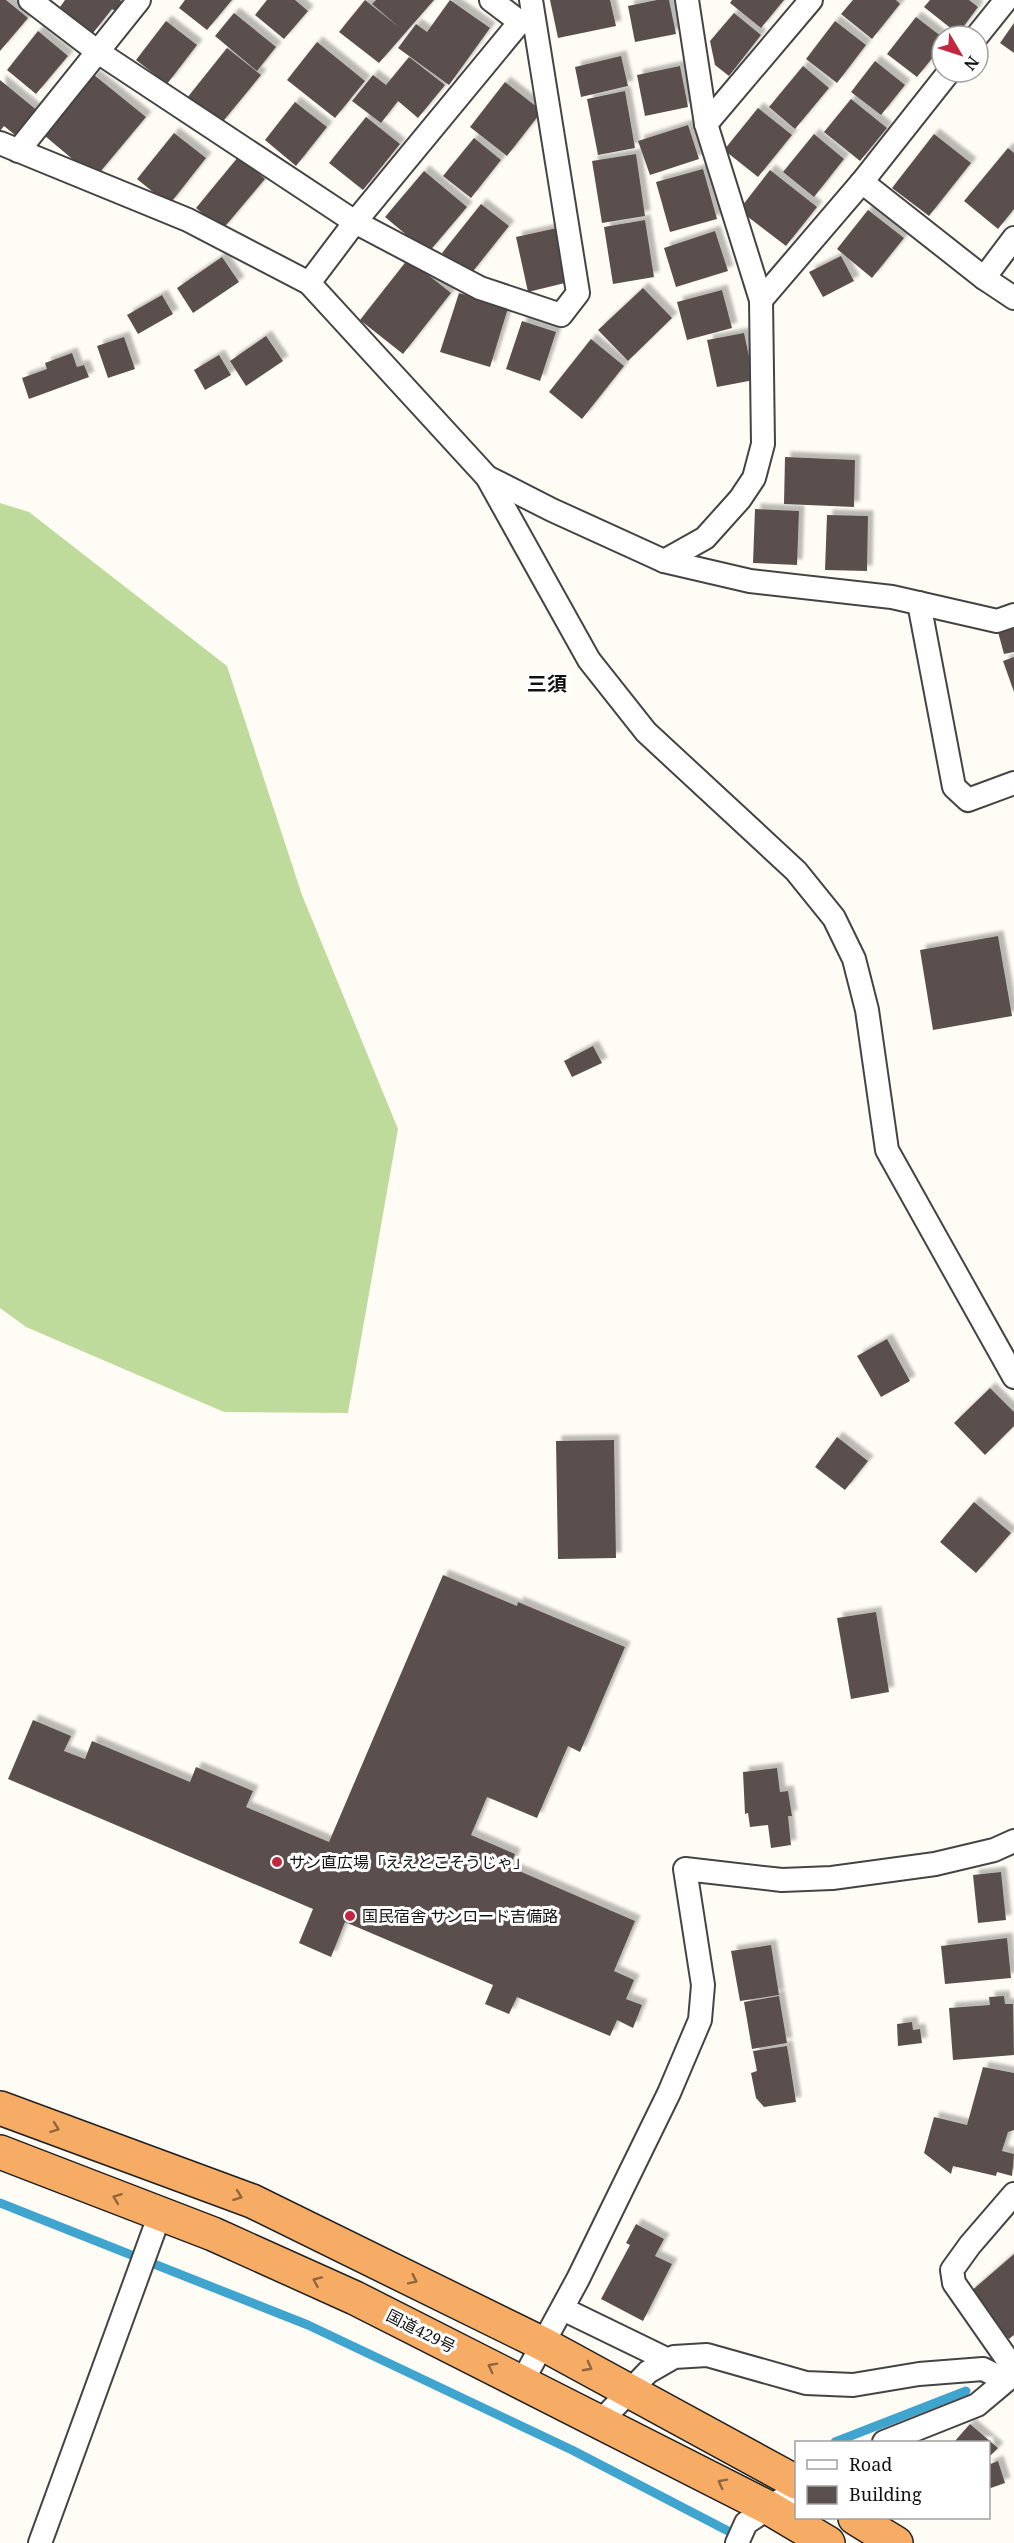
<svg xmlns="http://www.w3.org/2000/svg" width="1014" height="2543" font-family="'Noto Serif','Noto Sans JP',serif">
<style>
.forest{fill:#bfdb9c}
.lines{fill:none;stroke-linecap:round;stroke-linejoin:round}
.stream{stroke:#40a5ce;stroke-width:9}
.building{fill:#5a504d;filter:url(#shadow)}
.minor-casing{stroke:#444;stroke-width:26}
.trunk-casing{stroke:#222;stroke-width:36}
.minor{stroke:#fff;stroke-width:22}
.trunk{stroke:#f6ac64;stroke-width:33}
.oneway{stroke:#8f663f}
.poi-dot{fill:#c3273f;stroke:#fff;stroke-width:2}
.labels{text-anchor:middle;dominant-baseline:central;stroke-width:6;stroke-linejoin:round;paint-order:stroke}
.poi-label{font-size:16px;fill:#111;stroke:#fff;text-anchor:start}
.street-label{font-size:16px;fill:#111;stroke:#fff}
.quarter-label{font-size:20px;font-weight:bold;fill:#111;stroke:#fff}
</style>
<defs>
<filter id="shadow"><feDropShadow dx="5.5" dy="-5.5" stdDeviation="1.5" flood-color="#0004"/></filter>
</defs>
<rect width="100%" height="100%" fill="#fffcf5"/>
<!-- forest -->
<polygon class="forest" points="0,503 29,512 227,666 302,895 398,1129 348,1413 224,1412 26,1327 0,1308"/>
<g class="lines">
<!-- stream -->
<g class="stream">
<polyline points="0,2203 308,2325 572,2450 730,2532"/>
<polyline points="835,2442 966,2391"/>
</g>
</g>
<!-- building -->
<g class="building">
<polygon points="0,0 6,0 28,18 0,51"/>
<polygon points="65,0 120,0 122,2 115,11 112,9 93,33 60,7"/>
<polygon points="185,0 232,0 207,30 179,8"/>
<polygon points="267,0 295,0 308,11 284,39 255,15"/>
<polygon points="365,0 400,28 372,4 376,0 434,0 379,63 339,32"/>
<polygon points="450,0 490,28 449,85 398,48 416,24 427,32"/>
<polygon points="550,0 610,0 616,26 558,38"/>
<polygon points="657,0 669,0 676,34 635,42 628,6"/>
<polygon points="732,0 784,0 761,28 730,3"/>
<polygon points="853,0 896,0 900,4 872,39 841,14"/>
<polygon points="930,0 969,0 978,7 958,34 924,7"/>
<polygon points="234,13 276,47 257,71 215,36"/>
<polygon points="734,13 761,35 729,76 715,65 710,41"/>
<polygon points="916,17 942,37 942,46 917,77 887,54"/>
<polygon points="166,21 197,45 167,84 136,60"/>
<polygon points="835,21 866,45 837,83 806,59"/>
<polygon points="1014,23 1014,53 1000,43"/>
<polygon points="38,31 68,56 36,94 7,70"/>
<polygon points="317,42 365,81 335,118 287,80"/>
<polygon points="227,48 261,75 220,125 187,98"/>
<polygon points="621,56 628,86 581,97 575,67"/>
<polygon points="409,57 445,85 418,118 398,101 381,123 352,101 373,75 386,85"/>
<polygon points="875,61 905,85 881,115 851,92"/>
<polygon points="680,66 688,107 645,116 637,75"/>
<polygon points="803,66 829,88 795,129 769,107"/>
<polygon points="94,75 146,117 95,178 45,136"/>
<polygon points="0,80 39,112 15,135 4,126 0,131"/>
<polygon points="505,82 542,111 507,156 470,127"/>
<polygon points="625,91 635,148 598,155 587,99"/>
<polygon points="851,99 887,128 860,161 824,132"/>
<polygon points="295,102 327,127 296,166 265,140"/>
<polygon points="758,108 792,135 758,177 724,150"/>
<polygon points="366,117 400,144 363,190 329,163"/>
<polygon points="688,125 699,159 650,175 638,141"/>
<polygon points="174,133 206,158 169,205 137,179"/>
<polygon points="814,134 844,159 814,197 783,172"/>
<polygon points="934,134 971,163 929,216 892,188"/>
<polygon points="474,138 501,160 471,198 443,176"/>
<polygon points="1008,148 1014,153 1014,209 998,229 964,201"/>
<polygon points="636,154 645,216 602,223 592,161"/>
<polygon points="239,156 265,179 222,230 196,208"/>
<polygon points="703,169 717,219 670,232 656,182"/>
<polygon points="770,170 817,207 786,246 739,210"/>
<polygon points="424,171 467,207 428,253 385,217"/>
<polygon points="481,204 509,226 470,275 442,253"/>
<polygon points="868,210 904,238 872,278 837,249"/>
<polygon points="645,220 654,277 613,284 604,227"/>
<polygon points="557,228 569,282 528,292 516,237"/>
<polygon points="715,231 728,271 676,287 664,248"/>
<polygon points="841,256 854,281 823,297 809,272"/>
<polygon points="222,257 239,282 193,313 177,288"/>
<polygon points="408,259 451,293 403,354 360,320"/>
<polygon points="643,288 672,318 628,361 598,330"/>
<polygon points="722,290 732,328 687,340 677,302"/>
<polygon points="459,293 508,308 490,367 440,352"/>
<polygon points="162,295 173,314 138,334 127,315"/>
<polygon points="522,321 556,332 540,381 506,369"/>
<polygon points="744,333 754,380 717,387 707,340"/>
<polygon points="266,336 283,361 246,386 230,361"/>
<polygon points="124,337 135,369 108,378 97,346"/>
<polygon points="591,339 624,366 582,419 549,392"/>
<polygon points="72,353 77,367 84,365 89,377 29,399 22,378 47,369 45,363"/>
<polygon points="219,355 231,375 205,390 194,370"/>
<polygon points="785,457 855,460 854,507 784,504"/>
<polygon points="755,509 799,511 797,565 753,563"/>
<polygon points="827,515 868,516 867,571 825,570"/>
<polygon points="1014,628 1014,652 1004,654 998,632"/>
<polygon points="1014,657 1014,692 1003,661"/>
<polygon points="998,936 1012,1016 933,1030 920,950"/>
<polygon points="593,1046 602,1063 572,1077 564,1061"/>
<polygon points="887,1339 910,1381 881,1397 857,1356"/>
<polygon points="990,1388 1014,1412 1014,1426 985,1455 954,1423"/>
<polygon points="837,1437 868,1461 845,1490 815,1467"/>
<polygon points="614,1440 616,1558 558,1559 556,1441"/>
<polygon points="974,1502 1011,1533 976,1573 940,1542"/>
<polygon points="443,1575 517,1606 518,1602 625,1647 580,1752 568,1746 537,1818 487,1797 471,1835 515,1854 510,1867 635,1921 614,1971 634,1980 626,1999 642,2005 633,2028 617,2020 610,2036 517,1997 509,2014 485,2004 493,1985 345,1922 331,1957 299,1943 313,1909 8,1779 33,1720 71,1736 64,1751 85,1759 92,1741 190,1782 196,1767 253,1791 246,1807 329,1842"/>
<polygon points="876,1612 889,1692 851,1699 837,1618"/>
<polygon points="777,1768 780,1792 788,1791 792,1816 788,1816 791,1845 771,1848 768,1825 750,1827 748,1813 745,1814 743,1772"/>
<polygon points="1001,1872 1006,1920 978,1923 973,1875"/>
<polygon points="1007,1938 1011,1978 945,1984 941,1946"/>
<polygon points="771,1945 779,1995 740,2001 731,1951"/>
<polygon points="779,1996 787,2043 752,2049 744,2002"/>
<polygon points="1004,1996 1005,2004 1013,2004 1014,2055 953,2060 949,2008 990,2005 989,1997"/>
<polygon points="912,2022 913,2030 920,2029 922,2043 898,2046 897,2024"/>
<polygon points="787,2046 796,2102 764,2107 756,2098 751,2073 757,2071 753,2051"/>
<polygon points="983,2067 1014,2073 1014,2130 1008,2132 1002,2151 1014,2154 1012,2176 997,2172 996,2176 953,2166 951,2174 924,2153 934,2117 967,2125"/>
<polygon points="636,2224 664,2239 655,2256 672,2264 643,2321 601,2299 630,2245 626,2243"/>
<polygon points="1014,2254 1014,2335 1009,2339 969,2293"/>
<polygon points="970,2424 998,2448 988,2458 988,2442 954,2442"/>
<polygon points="998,2461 1005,2483 988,2489 988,2465"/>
</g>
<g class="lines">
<!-- minor casing -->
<g class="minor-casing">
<g id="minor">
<polyline points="30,0 98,52 355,222 480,288 561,315 578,293 531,0"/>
<polyline points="977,36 1006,0"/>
<polyline points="706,124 811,0"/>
<polyline points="0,143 188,220 309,283 487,477 589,660 646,732 796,871 834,918 854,959 867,1010 887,1150 1014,1377"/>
<polyline points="18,151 139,0"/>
<polyline points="862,182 949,72"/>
<polyline points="984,278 1014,238"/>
<polyline points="309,283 355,222 520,22 491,0"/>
<polyline points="761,300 862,182 984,278 1014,298"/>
<polyline points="487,477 552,510 664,561 705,538 740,499 754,478 763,444 761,300 706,124 687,0"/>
<polyline points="664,561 750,581 892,597 997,621 1014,615"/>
<polyline points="919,603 954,787 968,800 1014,783"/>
<polyline points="1014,2194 970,2245 952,2270 954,2283 1014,2369"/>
<polyline points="563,2309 668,2360"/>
<polyline points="522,2382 578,2279 669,2093 700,2020 703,1985 685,1869 782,1880 832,1878 935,1864 994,1850 1014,1841"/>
<polyline points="600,2422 648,2372 674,2357 707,2355 806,2383 853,2385 919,2374 983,2369 1005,2380"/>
<polyline points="884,2442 977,2405 1014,2374"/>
<polyline points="40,2543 160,2214"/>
<polyline points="737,2543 746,2523 796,2490"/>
</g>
</g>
<!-- trunk casing -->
<g class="trunk-casing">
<g id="trunk">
<polyline points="0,2108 252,2201 543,2344 796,2482"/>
<polyline points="0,2152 213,2234 355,2298 769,2508 828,2543"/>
<polyline points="855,2518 896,2543"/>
</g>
</g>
<!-- minor -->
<use href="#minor" class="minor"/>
<!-- trunk -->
<use href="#trunk" class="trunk"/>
</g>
<!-- one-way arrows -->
<defs><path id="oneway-chevron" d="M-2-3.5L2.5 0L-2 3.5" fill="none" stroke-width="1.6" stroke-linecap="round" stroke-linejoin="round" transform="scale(1.5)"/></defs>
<g class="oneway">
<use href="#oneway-chevron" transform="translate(55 2128) rotate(20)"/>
<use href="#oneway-chevron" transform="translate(238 2196) rotate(20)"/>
<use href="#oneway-chevron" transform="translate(117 2198) rotate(-159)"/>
<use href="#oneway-chevron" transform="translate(413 2280) rotate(26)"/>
<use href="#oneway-chevron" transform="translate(317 2281) rotate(-156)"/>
<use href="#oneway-chevron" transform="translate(492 2367) rotate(-153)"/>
<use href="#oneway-chevron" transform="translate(588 2367) rotate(28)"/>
<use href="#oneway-chevron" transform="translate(722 2483) rotate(-153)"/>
</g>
<!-- markers -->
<g class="poi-dot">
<circle cx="277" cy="1862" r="6"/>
<circle cx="350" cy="1916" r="6"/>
</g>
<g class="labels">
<!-- poi labels -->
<g class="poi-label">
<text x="289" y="1862">サン直広場「ええとこそうじゃ」</text>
<text x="362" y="1916">国民宿舎 サンロード吉備路</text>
</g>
<!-- street labels -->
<g class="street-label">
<text transform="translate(421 2331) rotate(27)">国道429号</text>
</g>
<!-- quarter labels -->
<g class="quarter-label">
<text x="547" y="683">三須</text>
</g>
</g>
<!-- legend -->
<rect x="795" y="2441" width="195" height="78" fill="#ffffff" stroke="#a0a0a0" stroke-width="1.5"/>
<rect x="807" y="2460" width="30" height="9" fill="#ffffff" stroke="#a0a0a0" stroke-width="1.5"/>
<text x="849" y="2471" font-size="18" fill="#111111">Road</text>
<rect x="807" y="2486" width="30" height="18" fill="#5a504d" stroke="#a0a0a0" stroke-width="1.5"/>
<text x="849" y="2501" font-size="18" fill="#111111">Building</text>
<!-- north arrow -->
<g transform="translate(960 54) rotate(129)"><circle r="28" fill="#ffffff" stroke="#a0a0a0" stroke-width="1.5"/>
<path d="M0-4.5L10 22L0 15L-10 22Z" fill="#c3273f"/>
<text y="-9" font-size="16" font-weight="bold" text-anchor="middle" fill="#111111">N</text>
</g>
</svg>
